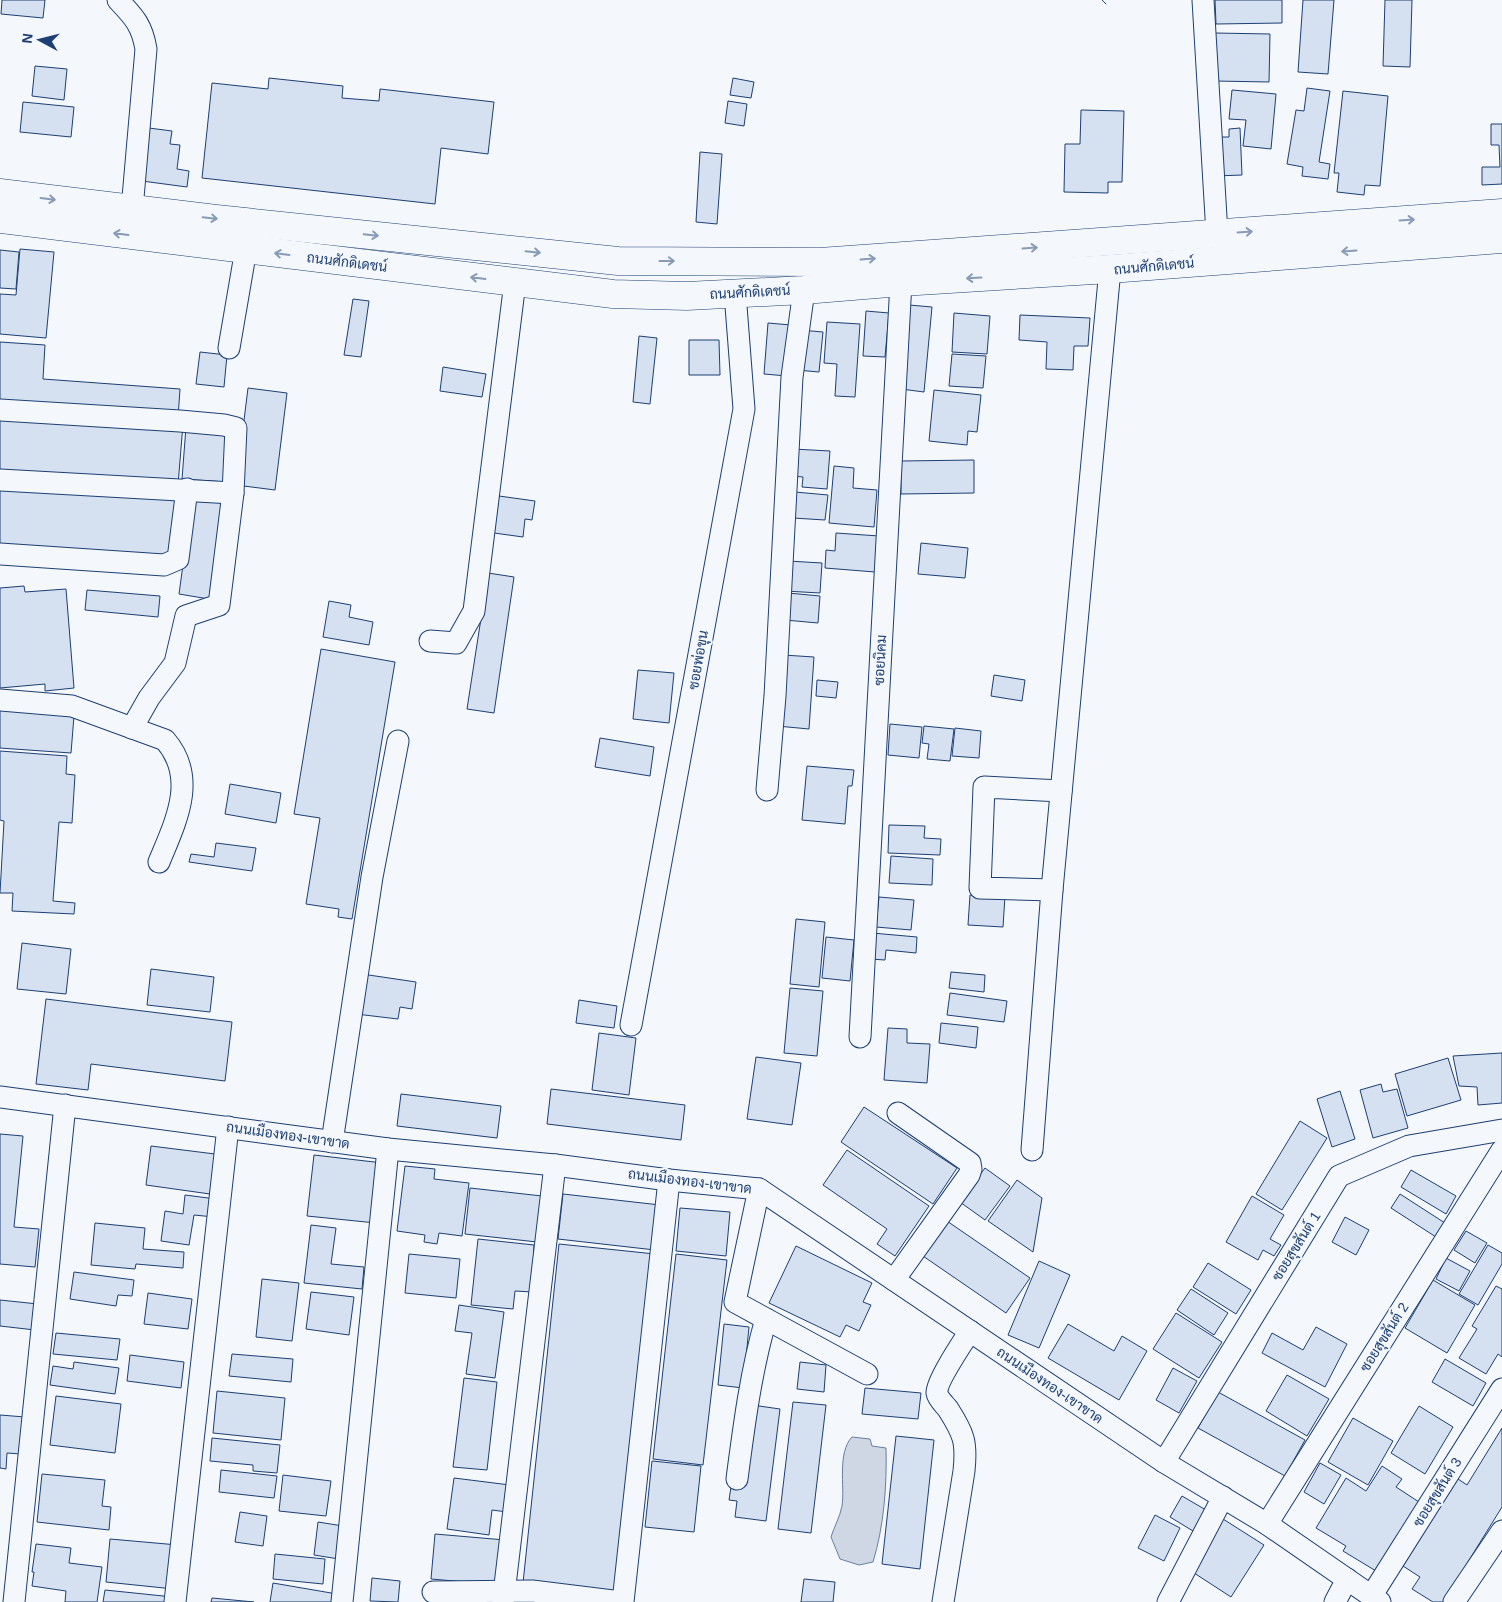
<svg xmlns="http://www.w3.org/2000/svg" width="1502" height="1602" font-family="Arial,Sarabun,sans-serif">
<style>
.water{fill:#cfd7e4;stroke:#687fa3}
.building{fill:#d5e0f0;stroke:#1d3f73}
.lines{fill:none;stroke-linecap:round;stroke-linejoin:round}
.minor-casing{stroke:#1d3f73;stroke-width:23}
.major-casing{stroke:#1d3f73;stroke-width:29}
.minor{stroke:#f4f7fb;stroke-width:21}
.major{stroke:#f4f7fb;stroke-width:28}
.fence{stroke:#1d3f73;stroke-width:1;stroke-dasharray:6 2.5;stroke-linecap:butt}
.oneway{stroke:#889bb7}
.labels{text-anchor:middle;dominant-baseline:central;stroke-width:4;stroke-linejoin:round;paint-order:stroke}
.street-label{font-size:14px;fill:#1d3f73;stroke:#f4f7fb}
</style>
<rect width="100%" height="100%" fill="#f4f7fb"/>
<!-- water -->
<path class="water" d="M852,1437l18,2 2,7 14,2c1,37 -2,78 -13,114l-14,3 -19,-6 -9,-22c3,-10 9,-20 11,-31 3,-20 -5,-53 10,-69z"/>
<!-- building -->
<g class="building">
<polygon points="2,0 45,0 43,18 1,14"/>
<polygon points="1215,0 1282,0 1282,23 1216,24"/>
<polygon points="1303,0 1334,0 1328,74 1298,72"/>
<polygon points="1385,0 1412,0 1410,67 1383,66"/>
<polygon points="1215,33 1270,34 1269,82 1215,81"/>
<polygon points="35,66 67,69 64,100 32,96"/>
<polygon points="269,78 343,86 342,98 379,101 380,89 494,102 488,154 441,148 435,204 202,178 212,83 268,89"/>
<polygon points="733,78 754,82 751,98 730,95"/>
<polygon points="1307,88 1330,91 1319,162 1330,164 1328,179 1302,176 1303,167 1287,164 1296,110 1304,111"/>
<polygon points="1232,90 1276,94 1271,149 1243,146 1246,120 1229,119"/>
<polygon points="1343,91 1388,96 1380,186 1365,185 1364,195 1337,192 1339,173 1334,173"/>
<polygon points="728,101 747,104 744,126 725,123"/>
<polygon points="23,102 74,107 71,137 20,132"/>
<polygon points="1081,110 1124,111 1122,182 1108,182 1108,193 1064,192 1065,144 1080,144"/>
<polygon points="1491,124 1502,124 1502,184 1482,185 1482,167 1500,167 1499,145 1491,145"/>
<polygon points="149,128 172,131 170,144 180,145 177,169 189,171 187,187 142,181"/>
<polygon points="1240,128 1242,175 1215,176 1214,137 1229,137 1229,129"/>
<polygon points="700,152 722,154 717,224 696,222"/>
<polygon points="20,249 54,252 46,338 0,334 0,294 16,295"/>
<polygon points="0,250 19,252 16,289 0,288"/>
<polygon points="353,299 369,301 361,357 344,355"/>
<polygon points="909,305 932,307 924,392 901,389"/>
<polygon points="866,311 889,313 885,357 863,356"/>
<polygon points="954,313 990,316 987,354 952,352"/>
<polygon points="1020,315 1090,318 1088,346 1074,346 1073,370 1046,369 1047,342 1019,340"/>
<polygon points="827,322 860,324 855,397 835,396 837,364 824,363"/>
<polygon points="768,323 791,325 787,376 764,374"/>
<polygon points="800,330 823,332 819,372 797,370"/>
<polygon points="639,336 657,338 650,404 633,402"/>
<polygon points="689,340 719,340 720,375 689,375"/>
<polygon points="0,342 45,345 43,379 180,389 178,418 0,405"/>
<polygon points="200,352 227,355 224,387 196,384"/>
<polygon points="952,354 986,356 983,388 949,386"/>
<polygon points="443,367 486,374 482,397 440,391"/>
<polygon points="248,388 287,393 275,490 236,485"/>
<polygon points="934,390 981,395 977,432 968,431 967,445 929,441"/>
<polygon points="0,414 183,424 178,485 0,473"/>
<polygon points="186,427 229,430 226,482 182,479"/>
<polygon points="793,449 830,451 827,489 802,487 803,477 791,476"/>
<polygon points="974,460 974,493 901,494 901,461"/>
<polygon points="834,466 854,468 853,488 877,490 874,527 829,523"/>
<polygon points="0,484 177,492 173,556 0,545"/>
<polygon points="193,492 223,496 209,599 179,594"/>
<polygon points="795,492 828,495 825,520 793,518"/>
<polygon points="499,496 535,501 532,520 525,519 523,537 494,533"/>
<polygon points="836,533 879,536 875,572 825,568 826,550 835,551"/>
<polygon points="921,543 968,548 965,578 918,574"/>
<polygon points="788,561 822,563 820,593 785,591"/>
<polygon points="488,573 514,577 494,713 467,709"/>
<polygon points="24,586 25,592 66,589 74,688 45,691 45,684 0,688 0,588"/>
<polygon points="87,590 160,596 158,617 85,610"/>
<polygon points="788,593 820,596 818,623 785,620"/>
<polygon points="329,601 351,605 349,617 373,622 369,645 323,637"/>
<polygon points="321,649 395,662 352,919 338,917 339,909 306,904 320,818 294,814"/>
<polygon points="783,655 814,657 809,729 777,726"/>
<polygon points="638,670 674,673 669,723 633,719"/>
<polygon points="994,675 1025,680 1022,701 991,696"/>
<polygon points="817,680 838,682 836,698 816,696"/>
<polygon points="0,710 74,716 71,753 0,748"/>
<polygon points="890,724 922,727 919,758 888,755"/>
<polygon points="924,726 954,729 950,761 927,759 929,744 922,743"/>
<polygon points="955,728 981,731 979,758 952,756"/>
<polygon points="600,738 654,747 650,776 595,767"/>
<polygon points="0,751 67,756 66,774 75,775 72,823 59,822 53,901 75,903 74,914 12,911 13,893 0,893 4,821 0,820"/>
<polygon points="807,766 854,770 852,786 848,786 845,824 802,820"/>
<polygon points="230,784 281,793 276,823 225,814"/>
<polygon points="889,825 925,826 924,838 941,839 940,855 888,853"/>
<polygon points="216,843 256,848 252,871 189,862 191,854 214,857"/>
<polygon points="891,856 933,859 932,885 889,883"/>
<polygon points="970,895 1005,896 1003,927 968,925"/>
<polygon points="879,897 914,900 911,930 876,927"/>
<polygon points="796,919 825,922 819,987 790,984"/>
<polygon points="872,933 917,937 916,953 886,950 885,960 870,959"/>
<polygon points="826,937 854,940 850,981 822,978"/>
<polygon points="22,943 71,949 66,994 17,989"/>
<polygon points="151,969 214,977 210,1012 147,1005"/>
<polygon points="951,972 985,975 984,992 949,988"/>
<polygon points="362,974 416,982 412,1009 400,1007 398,1019 356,1014"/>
<polygon points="790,988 823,991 817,1056 784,1053"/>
<polygon points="950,993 1007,1001 1004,1022 947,1015"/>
<polygon points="46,999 232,1022 225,1081 91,1064 88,1090 36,1084"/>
<polygon points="579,1000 617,1006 614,1028 576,1023"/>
<polygon points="941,1023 978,1027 976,1048 939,1043"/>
<polygon points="888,1028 907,1029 907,1043 930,1044 927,1083 884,1080"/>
<polygon points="599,1033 636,1038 629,1095 592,1090"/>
<polygon points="1502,1053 1502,1103 1478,1105 1477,1087 1459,1086 1453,1056"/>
<polygon points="756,1057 801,1063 792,1125 747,1119"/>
<polygon points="1448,1058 1461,1100 1407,1116 1395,1074"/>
<polygon points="1381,1084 1383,1092 1397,1089 1408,1128 1373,1138 1360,1090"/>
<polygon points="551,1089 685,1105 681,1140 547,1124"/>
<polygon points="1340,1091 1355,1139 1332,1147 1317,1099"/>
<polygon points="401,1094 501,1106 497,1138 397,1126"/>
<polygon points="864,1107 957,1168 933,1204 841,1142"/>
<polygon points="1300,1121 1327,1138 1282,1210 1256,1194"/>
<polygon points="0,1134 23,1136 14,1227 39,1229 35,1267 0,1264"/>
<polygon points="151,1146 215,1154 210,1194 146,1185"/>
<polygon points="847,1150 929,1206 895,1256 877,1244 887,1229 823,1185"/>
<polygon points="314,1155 383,1163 376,1223 307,1216"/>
<polygon points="405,1166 435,1169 434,1179 469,1183 462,1236 439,1233 437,1244 424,1242 425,1235 397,1231"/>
<polygon points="985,1168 1010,1186 985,1220 960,1202"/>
<polygon points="1411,1170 1456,1196 1446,1214 1401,1187"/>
<polygon points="1017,1180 1042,1198 1033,1252 988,1221"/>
<polygon points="470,1188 542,1196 537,1242 465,1234"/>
<polygon points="563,1194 660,1205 655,1250 558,1239"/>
<polygon points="1400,1194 1445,1223 1436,1237 1391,1208"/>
<polygon points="185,1195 216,1199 214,1217 194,1215 189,1245 161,1241 165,1211 183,1214"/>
<polygon points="1252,1196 1284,1215 1270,1239 1281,1245 1274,1256 1263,1250 1258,1260 1226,1242"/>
<polygon points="680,1208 730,1212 726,1256 676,1251"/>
<polygon points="1345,1217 1369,1230 1356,1255 1332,1242"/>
<polygon points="944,1219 1030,1278 1006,1313 920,1254"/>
<polygon points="95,1223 145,1228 143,1249 184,1252 183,1268 136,1264 135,1269 91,1265"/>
<polygon points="311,1225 336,1228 331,1264 364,1267 362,1289 304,1283"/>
<polygon points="1466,1231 1487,1243 1475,1263 1454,1250"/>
<polygon points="478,1239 534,1245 532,1292 515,1291 513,1309 471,1305"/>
<polygon points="559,1244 655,1254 618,1592 523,1583"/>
<polygon points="1488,1245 1502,1253 1502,1264 1478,1305 1459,1294"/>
<polygon points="796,1246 872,1283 863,1302 871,1305 859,1331 846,1325 840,1337 769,1303"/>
<polygon points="409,1254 460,1259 456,1298 405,1293"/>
<polygon points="676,1254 727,1260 703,1465 653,1459"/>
<polygon points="1446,1258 1470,1271 1459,1291 1436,1279"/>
<polygon points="1039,1261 1070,1275 1039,1348 1008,1335"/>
<polygon points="1208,1263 1251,1290 1236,1314 1193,1287"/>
<polygon points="74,1272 134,1280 132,1296 118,1295 116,1306 70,1299"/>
<polygon points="262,1279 299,1283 292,1341 256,1337"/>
<polygon points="1433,1280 1475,1305 1447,1353 1405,1328"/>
<polygon points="1496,1286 1502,1289 1502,1357 1498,1354 1486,1374 1459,1358 1477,1329 1472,1326"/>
<polygon points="1191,1289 1228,1313 1214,1335 1177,1310"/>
<polygon points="311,1292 354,1297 349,1335 306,1329"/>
<polygon points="148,1293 192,1299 188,1329 144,1324"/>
<polygon points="0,1300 38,1304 35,1330 0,1326"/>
<polygon points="459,1305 504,1312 495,1378 466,1374 472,1333 455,1331"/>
<polygon points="1176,1313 1222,1342 1199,1378 1153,1349"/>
<polygon points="724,1324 749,1327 743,1388 718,1385"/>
<polygon points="1068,1324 1114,1351 1122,1336 1147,1351 1119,1400 1048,1358"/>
<polygon points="1316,1327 1347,1344 1325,1387 1262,1353 1272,1333 1303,1350"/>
<polygon points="56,1333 120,1339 117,1360 53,1354"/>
<polygon points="232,1354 293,1359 291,1382 229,1376"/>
<polygon points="130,1355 184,1362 181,1388 127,1381"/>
<polygon points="1445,1359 1486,1383 1473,1406 1432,1382"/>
<polygon points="74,1362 119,1368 115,1394 50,1385 53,1366 73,1369"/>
<polygon points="800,1362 826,1365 824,1392 797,1389"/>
<polygon points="1173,1368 1197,1381 1179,1413 1156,1400"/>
<polygon points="1287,1375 1329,1399 1307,1436 1266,1411"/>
<polygon points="464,1378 497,1382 487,1470 453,1467"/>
<polygon points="865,1388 921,1393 918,1419 862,1414"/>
<polygon points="217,1391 285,1398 281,1440 213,1433"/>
<polygon points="1218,1392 1305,1440 1285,1476 1198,1428"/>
<polygon points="56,1396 121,1404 115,1453 50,1445"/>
<polygon points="793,1402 826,1405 811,1533 778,1529"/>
<polygon points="752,1405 780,1409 766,1521 735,1517 737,1501 729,1500 731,1487 742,1489"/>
<polygon points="1419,1406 1453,1427 1425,1474 1391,1453"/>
<polygon points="0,1415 25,1417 21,1454 7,1453 6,1469 0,1468"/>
<polygon points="1353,1418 1393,1441 1368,1485 1328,1462"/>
<polygon points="1502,1428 1502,1507 1443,1602 1433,1602 1412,1589 1420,1577 1403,1566 1458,1479 1467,1485"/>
<polygon points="896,1436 934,1440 920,1569 882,1564"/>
<polygon points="212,1438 280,1445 277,1473 253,1471 253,1465 210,1461"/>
<polygon points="652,1461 701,1466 694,1532 645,1527"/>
<polygon points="1320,1463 1341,1475 1324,1504 1304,1492"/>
<polygon points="1382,1466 1402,1479 1396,1487 1419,1502 1376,1571 1343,1551 1346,1546 1316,1528 1346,1478 1366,1491"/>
<polygon points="221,1470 277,1476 274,1498 219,1492"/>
<polygon points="42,1474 105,1480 102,1506 111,1507 109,1530 37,1522"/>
<polygon points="283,1475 331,1481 326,1516 279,1511"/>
<polygon points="454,1478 510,1485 507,1512 492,1510 489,1535 447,1529"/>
<polygon points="1182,1496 1206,1510 1193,1531 1170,1517"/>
<polygon points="240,1512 267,1516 263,1546 235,1542"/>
<polygon points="1155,1515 1180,1528 1164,1561 1138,1548"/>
<polygon points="1223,1519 1264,1545 1231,1597 1191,1571"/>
<polygon points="318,1522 343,1526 339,1559 314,1555"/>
<polygon points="435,1534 505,1540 501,1585 431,1579"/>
<polygon points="110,1539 178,1545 174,1589 106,1582"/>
<polygon points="36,1544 71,1548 69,1563 102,1567 97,1602 65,1602 66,1591 32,1586 34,1572 32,1572"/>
<polygon points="275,1554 325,1559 323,1584 273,1579"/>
<polygon points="372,1578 400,1581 398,1602 370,1601"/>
<polygon points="804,1579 835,1582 833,1602 801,1602"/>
<polygon points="273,1583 337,1594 336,1602 270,1602"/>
<polygon points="105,1590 173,1597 173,1602 103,1602"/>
<polygon points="212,1598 254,1602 211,1602"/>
</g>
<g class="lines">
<!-- minor casing -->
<g class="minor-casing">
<g id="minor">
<path d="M118,0c16,17 24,25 28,49l-14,160"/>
<polyline points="1203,0 1217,234"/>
<polyline points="229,348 246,249"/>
<polyline points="0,410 180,421 224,425 236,428 233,493 219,605 186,616 175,663 149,698 132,728"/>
<polyline points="0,480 233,493"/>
<polyline points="0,554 164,565 178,559 187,489"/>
<polyline points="430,641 456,643 474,611 515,282"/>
<path d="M0,700l72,6 93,34c33,38 11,81 -6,122"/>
<polyline points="767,790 775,696 792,377 804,290"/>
<polyline points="1052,890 980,888 984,787 1061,791"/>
<polyline points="631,1025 744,409 735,293"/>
<polyline points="860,1037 901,282"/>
<polyline points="0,1097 388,1149 555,1165 669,1180 759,1189 1164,1462 1267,1524 1380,1602"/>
<polyline points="332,1142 372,877 398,741"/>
<polyline points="1032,1150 1052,890 1110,269"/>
<polyline points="759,1189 735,1302 867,1374"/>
<polyline points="894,1280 969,1175 971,1169 970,1163 898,1113"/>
<polyline points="1164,1462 1339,1176 1409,1146 1502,1130"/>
<path d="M737,1479c7,-54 14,-108 29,-160"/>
<polyline points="1267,1524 1502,1150"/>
<polyline points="433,1592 532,1591 621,1602"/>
<polyline points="1372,1595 1502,1389"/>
<polyline points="14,1602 65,1105"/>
<polyline points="175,1602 228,1127"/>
<polyline points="342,1602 388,1149"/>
<polyline points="503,1602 555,1165"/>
<polyline points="623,1602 669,1180"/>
<path d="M943,1602l21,-131c3,-29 0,-37 -16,-62 -3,-4 -10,-10 -11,-16 -1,-11 26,-51 33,-62"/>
<polyline points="1168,1602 1223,1497"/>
<polyline points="1335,1602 1347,1579"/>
<polyline points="1454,1602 1502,1531"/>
</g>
</g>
<!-- major casing -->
<g class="major-casing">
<g id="major">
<polyline points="0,193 216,219 618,261 820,262 1502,213"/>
<polyline points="0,219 613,294 687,296 804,290 901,282 1110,269 1502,239"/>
</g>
</g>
<!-- minor -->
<use href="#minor" class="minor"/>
<!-- major -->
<use href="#major" class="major"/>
<!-- fence -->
<polyline class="fence" points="1102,0 1107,5"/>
</g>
<!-- one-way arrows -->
<defs><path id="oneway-shaft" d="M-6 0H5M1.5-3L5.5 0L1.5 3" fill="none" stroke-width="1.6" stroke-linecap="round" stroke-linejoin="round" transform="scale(1.25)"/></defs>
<g class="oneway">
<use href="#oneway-shaft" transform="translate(48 199) rotate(7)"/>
<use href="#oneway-shaft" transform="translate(210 218) rotate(6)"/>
<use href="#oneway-shaft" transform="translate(1407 220) rotate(-4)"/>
<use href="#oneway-shaft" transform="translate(1245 232) rotate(-4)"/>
<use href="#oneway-shaft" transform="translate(121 234) rotate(-173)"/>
<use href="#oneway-shaft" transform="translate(371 235) rotate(6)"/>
<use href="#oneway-shaft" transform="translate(1030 248) rotate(-4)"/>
<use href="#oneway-shaft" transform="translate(1349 251) rotate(176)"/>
<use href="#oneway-shaft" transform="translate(533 252) rotate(6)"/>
<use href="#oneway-shaft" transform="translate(282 254) rotate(-173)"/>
<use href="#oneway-shaft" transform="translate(868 259) rotate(-4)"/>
<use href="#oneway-shaft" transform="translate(667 261)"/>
<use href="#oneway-shaft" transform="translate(478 278) rotate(-173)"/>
<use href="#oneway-shaft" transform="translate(974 278) rotate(177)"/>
</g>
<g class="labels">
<!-- street labels -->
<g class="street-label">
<text transform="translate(347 262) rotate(7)">ถนนศักดิเดชน์</text>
<text transform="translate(1154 266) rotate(-5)">ถนนศักดิเดชน์</text>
<text transform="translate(750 292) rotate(-3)">ถนนศักดิเดชน์</text>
<text transform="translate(698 660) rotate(-80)">ซอยพ่อขุน</text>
<text transform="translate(880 660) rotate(-87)">ซอยนิคม</text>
<text transform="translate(288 1135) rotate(8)">ถนนเมืองทอง-เขาขาด</text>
<text transform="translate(690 1181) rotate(7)">ถนนเมืองทอง-เขาขาด</text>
<text transform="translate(1296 1246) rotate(-58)">ซอยสุขสันต์ 1</text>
<text transform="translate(1384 1337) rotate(-58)">ซอยสุขสันต์ 2</text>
<text transform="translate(1050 1385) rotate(34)">ถนนเมืองทอง-เขาขาด</text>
<text transform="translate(1437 1492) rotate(-58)">ซอยสุขสันต์ 3</text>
</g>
</g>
<!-- north arrow -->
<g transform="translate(40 40) rotate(277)" stroke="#f4f7fb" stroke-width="4" paint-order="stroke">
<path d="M0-4L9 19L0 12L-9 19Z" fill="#1d3f73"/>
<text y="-8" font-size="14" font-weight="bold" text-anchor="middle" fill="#1d3f73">N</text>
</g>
</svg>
